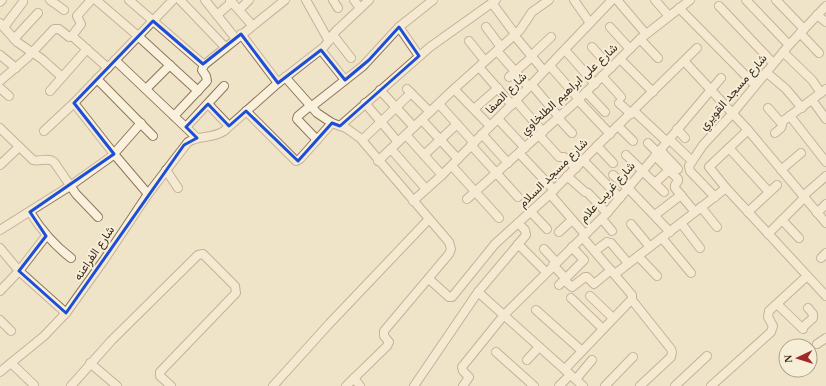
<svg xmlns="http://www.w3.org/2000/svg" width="826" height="386" font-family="'Times New Roman',Vazirmatn,serif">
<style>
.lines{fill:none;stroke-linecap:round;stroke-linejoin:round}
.minor-casing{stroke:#8d765c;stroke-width:10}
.minor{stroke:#faf1dc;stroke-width:8}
.marked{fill:none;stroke:#1d4ed8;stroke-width:3;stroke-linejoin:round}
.labels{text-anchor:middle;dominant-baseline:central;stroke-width:4;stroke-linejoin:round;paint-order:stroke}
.street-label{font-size:12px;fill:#3d2e20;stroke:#f7eed8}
</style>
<rect width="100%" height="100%" fill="#f0e4c8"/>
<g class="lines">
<!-- minor casing -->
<g class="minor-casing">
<g id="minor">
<polyline points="50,0 64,10"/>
<polyline points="96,0 138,36 198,91"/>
<polyline points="129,0 204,65"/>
<polyline points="180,0 225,47"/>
<polyline points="205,0 236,39"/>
<polyline points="230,0 252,25"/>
<polyline points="306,0 329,41"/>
<polyline points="333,0 338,8"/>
<polyline points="354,0 360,8"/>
<polyline points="574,0 590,23"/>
<polyline points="617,0 646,34"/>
<polyline points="655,0 669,16"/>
<polyline points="746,0 789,45"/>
<polyline points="776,0 804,29"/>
<polyline points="0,2 2,0"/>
<polyline points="492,3 515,34"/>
<polyline points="719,6 773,63"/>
<polyline points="679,8 755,85"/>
<polyline points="239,10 249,0"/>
<polyline points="217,15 232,2"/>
<polyline points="817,15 826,22"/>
<polyline points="0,23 17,42 42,59 62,77"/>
<polyline points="4,27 23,2"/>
<polyline points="399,27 419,56"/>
<polyline points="486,27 501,47"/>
<polyline points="610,27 630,49"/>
<polyline points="800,33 819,53"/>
<polyline points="241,34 278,83"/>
<polyline points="333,35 351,58"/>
<polyline points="514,35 544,71"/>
<polyline points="72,36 108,68"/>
<polyline points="72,36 81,24 77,16 91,0"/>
<polyline points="14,39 38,13"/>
<polyline points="640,39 658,58"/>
<polyline points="469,41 485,61"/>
<polyline points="592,47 611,68"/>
<polyline points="321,50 345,80"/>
<polyline points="565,50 595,84"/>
<polyline points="497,51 529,87"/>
<polyline points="783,52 812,80 821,93"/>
<polyline points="0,55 16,68"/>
<polyline points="531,56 551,37"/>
<polyline points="620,59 653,92"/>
<polyline points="115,60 197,138"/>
<polyline points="685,62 748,130 826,223"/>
<polyline points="204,65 285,0"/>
<polyline points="550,66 579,99"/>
<polyline points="479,67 512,105"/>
<polyline points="766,72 786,89 802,108"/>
<polyline points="602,76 621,97"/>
<polyline points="285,77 317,113 332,123 346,128 360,138 449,242 451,249 449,254 384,331 384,336 389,342 387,346 346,386"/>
<polyline points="509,77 532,57"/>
<polyline points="97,79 153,136"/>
<polyline points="0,81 27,58 54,29 59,29 69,37 72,36"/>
<polyline points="532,85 559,117"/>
<polyline points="0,88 9,96"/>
<polyline points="146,89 170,65"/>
<polyline points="407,89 430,112"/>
<polyline points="454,89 490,126"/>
<polyline points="380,90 414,127"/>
<polyline points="50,91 87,49"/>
<polyline points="586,92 605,112"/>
<polyline points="578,100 610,134"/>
<polyline points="812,100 826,119"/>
<polyline points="516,101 543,132"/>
<polyline points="74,103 114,154 148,194"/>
<polyline points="365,103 398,142"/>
<polyline points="619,103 631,114"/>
<polyline points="208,104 229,126"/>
<polyline points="439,104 474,143"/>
<polyline points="310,106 298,116 297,119 317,140"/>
<polyline points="311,107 363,66 399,27 433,0"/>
<polyline points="768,108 782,124"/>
<polyline points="474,109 498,88"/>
<polyline points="246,111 296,161 300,159 332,123"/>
<polyline points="634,111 667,142"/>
<polyline points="174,116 207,81 206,76 202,70 204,65"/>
<polyline points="790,116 826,162"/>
<polyline points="558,118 572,133"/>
<polyline points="498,119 525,148"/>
<polyline points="422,120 458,159"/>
<polyline points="340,126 430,47 496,0"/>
<polyline points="618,126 633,141"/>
<polyline points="186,127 224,86"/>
<path d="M0,128l33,32c7,2 15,-3 21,2l22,32 22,23"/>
<polyline points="677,129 685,138"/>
<polyline points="748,130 709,167 726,188 826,296"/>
<polyline points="44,131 74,103 173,0"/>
<polyline points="775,133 781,128 783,121 826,89"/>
<polyline points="482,134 508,163"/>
<polyline points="406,135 442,175"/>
<polyline points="539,135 559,157 564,157 576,168"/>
<polyline points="669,139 692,161"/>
<polyline points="362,140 411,93"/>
<polyline points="648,143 658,153"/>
<polyline points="471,145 518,197"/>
<polyline points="597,146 613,163"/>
<polyline points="729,148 769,192"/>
<polyline points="391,149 426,189"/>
<polyline points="660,150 678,169"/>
<polyline points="519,153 554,190"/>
<polyline points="424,155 457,124"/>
<polyline points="626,155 664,192"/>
<polyline points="655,156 678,179 678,181 675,185 675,188 695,212"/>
<polyline points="583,160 620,198"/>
<polyline points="378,161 454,89 520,30 532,12 549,0"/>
<polyline points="0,165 19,147"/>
<polyline points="452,166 499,218"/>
<polyline points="166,170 178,188"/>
<polyline points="781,170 801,153"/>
<polyline points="613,175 628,188 670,232"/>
<polyline points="567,176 585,192 588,193 607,213"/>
<polyline points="655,183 669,170"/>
<polyline points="550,194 583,232 584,239 632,295 632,300 671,349 672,352 671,357 640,386"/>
<polyline points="803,196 826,176"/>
<polyline points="715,197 690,171 689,166 703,145 732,114 789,45 826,6"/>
<polyline points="467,199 578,100 640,39 690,0"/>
<polyline points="413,201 442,175 529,87 612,0"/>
<polyline points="701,207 717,227"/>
<path d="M30,212c11,18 24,33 41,46"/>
<polyline points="531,212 547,229"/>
<polyline points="748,212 777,185"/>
<polyline points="817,213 826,204"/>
<polyline points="655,215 681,195"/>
<polyline points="602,219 612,231"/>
<polyline points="782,220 799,238"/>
<polyline points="681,223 700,248"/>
<polyline points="631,224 650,247"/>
<polyline points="0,230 70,186 112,156 141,123"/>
<polyline points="559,232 572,220"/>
<polyline points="768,234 804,198"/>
<polyline points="662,238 691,273"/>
<polyline points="611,243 628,263"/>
<polyline points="518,244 546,272"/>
<polyline points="0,248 19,271 66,313"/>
<polyline points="544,249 556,262"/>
<polyline points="595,251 607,242"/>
<polyline points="638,256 657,276"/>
<polyline points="821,258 826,253"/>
<polyline points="553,265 566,279"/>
<polyline points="615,274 726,188"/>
<polyline points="429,279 449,297 452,297 495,244 550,194 597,146 697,48"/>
<polyline points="564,280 572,287 585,277 587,277 594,284 611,270"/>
<polyline points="559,285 584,260 572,247"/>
<polyline points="0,291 19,271 46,236"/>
<polyline points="478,292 583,386"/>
<polyline points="590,296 613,318"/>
<polyline points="571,298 603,329"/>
<polyline points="777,304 803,329"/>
<polyline points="536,310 582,351"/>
<polyline points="0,320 11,331"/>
<polyline points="802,328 813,318 813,314 808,308"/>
<polyline points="817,344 826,338"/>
<polyline points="496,352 534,386"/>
<polyline points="527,360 539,347"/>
<polyline points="11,363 34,385"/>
<polyline points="90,363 117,386"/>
<polyline points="565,369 632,299"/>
<path d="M0,372l44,-36 22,-23 38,-53 44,-66 40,-52c11,-7 24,-3 36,-11l54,-48 46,-36 11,-15 34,-32"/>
<polyline points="354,378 360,386"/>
<polyline points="576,379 592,360"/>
<polyline points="71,386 111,341 198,255 203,254 235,286 236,293 160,372 160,376 171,386"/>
<polyline points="273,386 329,324 429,219"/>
<polyline points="414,386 478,292 526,235 525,230 518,223"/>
<polyline points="463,386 469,377 463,371 462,367 504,315 607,213 721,78"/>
<polyline points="559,386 570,375"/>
<polyline points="605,386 633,357"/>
<polyline points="675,386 707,356"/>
<polyline points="711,386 771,332 773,326 768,317 769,311 807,276"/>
</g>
</g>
<!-- minor -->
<use href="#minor" class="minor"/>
</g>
<!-- marked area -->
<path d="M0 0H826V386H0ZM153,21l50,43 38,-30 37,49 43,-33 24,30 24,-20 30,-33 20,29 -79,70 -8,-3 -34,38 -52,-50 -17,15 -21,-22 -22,23 11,11 -13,7 -118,168 -47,-42 27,-35 -16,-24 84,-58 -40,-51z" fill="#f0e4c8" fill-opacity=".55" fill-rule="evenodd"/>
<path class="marked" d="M153,21l50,43 38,-30 37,49 43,-33 24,30 24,-20 30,-33 20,29 -79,70 -8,-3 -34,38 -52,-50 -17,15 -21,-22 -22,23 11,11 -13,7 -118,168 -47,-42 27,-35 -16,-24 84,-58 -40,-51z"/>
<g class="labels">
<!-- street labels -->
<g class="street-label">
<text transform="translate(569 89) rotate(-43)">شارع على ابراهيم الطلخاوي</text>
<text transform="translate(733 92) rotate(-49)">شارع مسجد القويري</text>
<text transform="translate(506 93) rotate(-45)">شارع الصفا</text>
<text transform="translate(553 173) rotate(-45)">شارع مسجد السلام</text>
<text transform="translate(607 192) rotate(-48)">شارع غريب علام</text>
<text transform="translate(94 253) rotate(-56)">شارع الفراعنه</text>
</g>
</g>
<!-- north arrow -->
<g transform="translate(798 358) rotate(266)"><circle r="19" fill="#f7eed8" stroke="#ada18e"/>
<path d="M0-3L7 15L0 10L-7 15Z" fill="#9e2a2b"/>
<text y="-6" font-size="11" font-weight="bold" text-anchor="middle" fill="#3d2e20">N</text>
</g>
</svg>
